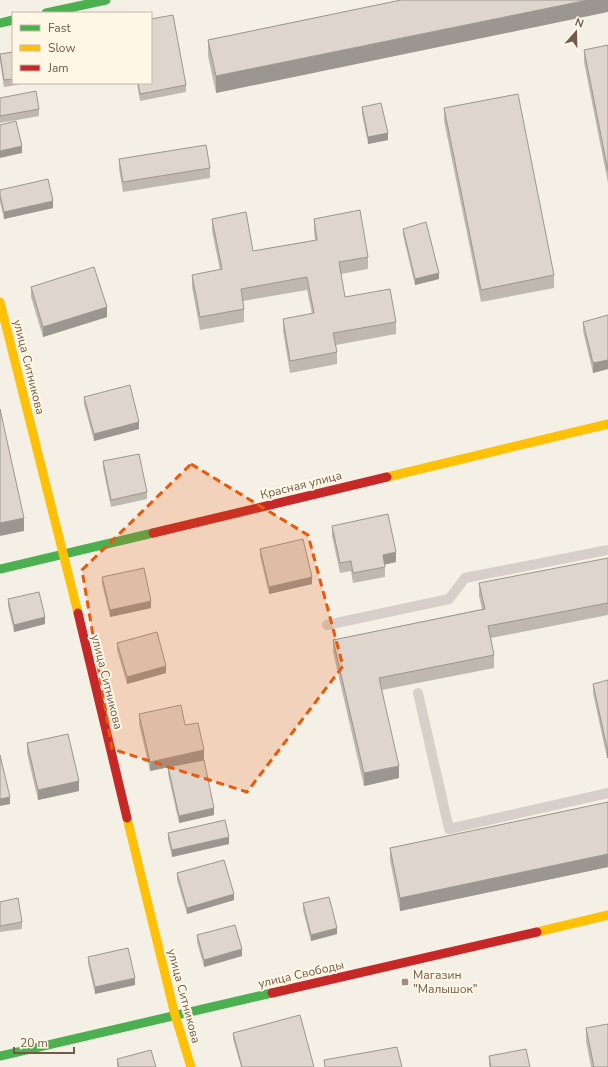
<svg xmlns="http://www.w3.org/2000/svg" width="608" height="1067" font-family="'Nunito Sans',sans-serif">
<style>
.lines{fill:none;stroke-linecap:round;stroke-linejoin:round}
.lane{stroke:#d7cfc9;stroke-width:10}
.fast{stroke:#4caf50;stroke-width:9}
.slow{stroke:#ffc107;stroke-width:9}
.jam{stroke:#c62828;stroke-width:9}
.wall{fill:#bfb8af}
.shaded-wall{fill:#9b968f}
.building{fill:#ded6cc;stroke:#9b968f}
.marked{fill:#e8590c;fill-opacity:0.2;stroke:#e8590c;stroke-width:3;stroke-dasharray:8 5;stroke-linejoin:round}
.poi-dot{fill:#9f8e80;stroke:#fef7e6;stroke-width:1.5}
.labels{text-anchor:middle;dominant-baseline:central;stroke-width:4;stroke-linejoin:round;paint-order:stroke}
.street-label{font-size:12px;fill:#715a49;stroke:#fef7e6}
.poi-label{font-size:12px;fill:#715a49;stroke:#fef7e6;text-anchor:start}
</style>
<rect width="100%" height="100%" fill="#f5f0e6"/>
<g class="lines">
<!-- lane -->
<g class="lane">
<polyline points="327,625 449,599 465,578 608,550"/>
<polyline points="418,693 449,829 608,793"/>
</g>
<!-- fast -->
<g class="fast">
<polyline points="46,13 106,0"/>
<polyline points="0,23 13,20"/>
<polyline points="0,569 153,533"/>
<polyline points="0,1056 272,993"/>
</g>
<!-- slow -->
<g class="slow">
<polyline points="0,302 78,613"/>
<polyline points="387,477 608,424"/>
<polyline points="127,818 175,1015 191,1067"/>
<polyline points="537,932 608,915"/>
</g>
<!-- jam -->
<g class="jam">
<polyline points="153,533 387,477"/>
<polyline points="78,613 127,818"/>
<polyline points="272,993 537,932"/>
</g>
</g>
<!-- wall -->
<g class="wall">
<polygon points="401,0 216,93 208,56 208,40"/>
<polygon points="608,45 608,183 584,62 584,50"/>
<polygon points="13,52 13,83 29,83 4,87 0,61 0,54"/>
<polygon points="137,83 151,83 186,85 186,92 140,101"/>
<polygon points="0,98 39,109 39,116 0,123"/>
<polygon points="362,107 388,140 368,144 362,114"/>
<polygon points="444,108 554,275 554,288 481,302 444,121"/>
<polygon points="119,159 210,168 210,178 123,192 119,169"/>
<polygon points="0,190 53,208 4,219 0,202"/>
<polygon points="212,219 253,251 315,240 314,231 314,219 368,257 368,269 341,274 345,297 396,322 396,334 336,345 337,352 337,364 290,373 283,331 283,319 312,314 307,290 243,301 244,309 244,322 200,330 192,287 192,275 220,270 212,231"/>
<polygon points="403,229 439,279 415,285 403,235"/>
<polygon points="31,287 107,317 43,337 31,297"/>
<polygon points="608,315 608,369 593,373 583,331 583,322"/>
<polygon points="84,397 139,429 94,441 84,404"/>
<polygon points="103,461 147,492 147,499 111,507 103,468"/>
<polygon points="332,526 396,562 385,564 385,577 353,583 351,571 340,573 332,536"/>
<polygon points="260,549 312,584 269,594 260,556"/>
<polygon points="608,558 608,615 491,638 494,655 494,668 382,690 399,778 364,786 333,652 333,640 482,609 479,596 479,583"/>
<polygon points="102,577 151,608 110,617 102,584"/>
<polygon points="8,599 45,624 14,632 8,606"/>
<polygon points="117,643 166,673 127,684 117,650"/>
<polygon points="608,680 608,758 607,758 593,693 593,684"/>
<polygon points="139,714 185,725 204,760 214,815 179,823 168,774 168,767 150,771 139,724"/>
<polygon points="27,743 79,791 38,800 27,753"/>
<polygon points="608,802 608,867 400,911 390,860 390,848"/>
<polygon points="168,833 229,844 172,857 168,840"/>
<polygon points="177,873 234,900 187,914 177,880"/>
<polygon points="0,902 22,922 22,929 0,932"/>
<polygon points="303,903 337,934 311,941 303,910"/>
<polygon points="197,935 242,956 204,967 197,942"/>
<polygon points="88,957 135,985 95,994 88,963"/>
<polygon points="586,1028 608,1067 591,1067 586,1041"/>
<polygon points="233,1033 314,1067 241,1067 233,1039"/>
<polygon points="489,1056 530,1067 489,1067"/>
<polygon points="117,1059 156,1067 117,1067"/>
</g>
<!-- shaded-wall -->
<g class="shaded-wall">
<polygon points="588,0 608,0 608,12 216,93 216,76"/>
<polygon points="388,133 388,140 368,144 368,137"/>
<polygon points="22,146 22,153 0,158 0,151"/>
<polygon points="53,201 53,208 4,219 4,212"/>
<polygon points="439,273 439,279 415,285 415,279"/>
<polygon points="107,307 107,317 43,337 43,327"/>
<polygon points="608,360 608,369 593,373 593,363"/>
<polygon points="139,422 139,429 94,441 94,434"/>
<polygon points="24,518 24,531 0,536 0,523"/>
<polygon points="396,552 396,562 383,565 383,555"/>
<polygon points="312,577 312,584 269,594 269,587"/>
<polygon points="151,601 151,608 110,617 110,610"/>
<polygon points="45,617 45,624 14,632 14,625"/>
<polygon points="166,666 166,673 127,684 127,677"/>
<rect x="607" y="748" width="1" height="10"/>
<polygon points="204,750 204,760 150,771 150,762"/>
<polygon points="399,766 399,778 364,786 364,773"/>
<polygon points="79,781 79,791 38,800 38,790"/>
<polygon points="10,797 10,804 0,806 0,799"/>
<polygon points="214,808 214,815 179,823 179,816"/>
<polygon points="229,837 229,844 172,857 172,850"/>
<polygon points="608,854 608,867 400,911 400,898"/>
<polygon points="234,894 234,900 187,914 187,908"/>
<polygon points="337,928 337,934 311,941 311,935"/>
<polygon points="242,949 242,956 204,967 204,960"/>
<polygon points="135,978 135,985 95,994 95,987"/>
</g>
<!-- building -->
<g class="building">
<polygon points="401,0 588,0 216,76 208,40"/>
<polygon points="173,15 186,85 140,94 138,83 151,83 151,19"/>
<polygon points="608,45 608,171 584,50"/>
<polygon points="13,52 13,79 4,80 0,54"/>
<polygon points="36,91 39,109 0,116 0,98"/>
<polygon points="518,94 554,275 481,290 444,108"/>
<polygon points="381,103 388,133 368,137 362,107"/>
<polygon points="16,121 22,146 0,151 0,125"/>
<polygon points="206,145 210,168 123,182 119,159"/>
<polygon points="48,179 53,201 4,212 0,195 0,190"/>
<polygon points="360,210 368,257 339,262 345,297 390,289 396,322 333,333 337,352 290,361 283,319 314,313 307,277 241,289 244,309 200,317 192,275 222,269 212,219 246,212 253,251 317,240 314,219"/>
<polygon points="426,222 439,273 415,279 403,229"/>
<polygon points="94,267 107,307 43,327 31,287"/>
<polygon points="608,315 608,360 593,363 583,322"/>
<polygon points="130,385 139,422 94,434 84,397"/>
<polygon points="0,409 24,518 0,523"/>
<polygon points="139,454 147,492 111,500 103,461"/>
<polygon points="388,514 396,552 383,555 385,567 353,573 351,561 340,563 332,526"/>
<polygon points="303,539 312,577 269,587 260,549"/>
<polygon points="608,558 608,603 488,626 494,655 379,678 399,766 364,773 333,640 485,609 479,583"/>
<polygon points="144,568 151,601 110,610 102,577"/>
<polygon points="39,592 45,617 14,625 8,599"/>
<polygon points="157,632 166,666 127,677 117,643"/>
<polygon points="608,680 608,748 607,748 593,684"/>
<polygon points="181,705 185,725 198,723 204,750 150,762 139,714"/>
<polygon points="68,734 79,781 38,790 27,743"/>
<polygon points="0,755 10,797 0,799"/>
<polygon points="204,760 214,808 179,816 168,767"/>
<polygon points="608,802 608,854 400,898 390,848"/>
<polygon points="225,820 229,837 172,850 168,833"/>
<polygon points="224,860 234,894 187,908 177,873"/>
<polygon points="329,897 337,928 311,935 303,903"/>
<polygon points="18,898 22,922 0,926 0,902"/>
<polygon points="235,925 242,949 204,960 197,935"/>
<polygon points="128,948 135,978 95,987 88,957"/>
<polygon points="300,1015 314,1067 242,1067 233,1033"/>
<polygon points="608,1024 608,1067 594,1067 586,1028"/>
<polygon points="397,1047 402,1067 325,1067 324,1060"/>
<polygon points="526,1049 530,1067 491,1067 489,1056"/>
<polygon points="151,1050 156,1067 119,1067 117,1059"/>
</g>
<!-- marked area -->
<path class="marked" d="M191,464l117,71 35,131 -96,126 -135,-43 -30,-179z"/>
<!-- markers -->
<rect class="poi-dot" x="401" y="978" width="8" height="8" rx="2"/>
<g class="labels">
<!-- street labels -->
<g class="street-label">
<text transform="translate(29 367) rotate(76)">улица Ситникова</text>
<text transform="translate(301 485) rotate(-14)">Красная улица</text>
<text transform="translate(107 682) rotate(76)">улица Ситникова</text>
<text transform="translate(301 974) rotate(-13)">улица Свободы</text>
<text transform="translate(184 996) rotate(75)">улица Ситникова</text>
</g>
<!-- poi labels -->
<g class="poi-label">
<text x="413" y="975">Магазин<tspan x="413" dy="14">"Малышок"</tspan></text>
</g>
</g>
<!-- legend -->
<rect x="12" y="12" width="140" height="72" fill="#fef7e6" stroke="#c6b8a7"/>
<rect x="20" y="25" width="20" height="6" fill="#4caf50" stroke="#c6b8a7"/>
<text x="48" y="32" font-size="12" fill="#715a49">Fast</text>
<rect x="20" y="45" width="20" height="6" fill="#ffc107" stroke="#c6b8a7"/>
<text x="48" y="52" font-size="12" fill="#715a49">Slow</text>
<rect x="20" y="65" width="20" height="6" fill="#c62828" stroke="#c6b8a7"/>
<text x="48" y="72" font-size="12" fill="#715a49">Jam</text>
<!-- north arrow -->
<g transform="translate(576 32) rotate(20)" stroke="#fef7e6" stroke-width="3" paint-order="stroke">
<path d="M0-3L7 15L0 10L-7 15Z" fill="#715a49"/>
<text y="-6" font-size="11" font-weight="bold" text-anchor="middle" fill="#715a49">N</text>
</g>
<!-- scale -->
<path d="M14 1047v6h60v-6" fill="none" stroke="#715a49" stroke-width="2"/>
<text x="20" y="1047" font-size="12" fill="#715a49" stroke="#fef7e6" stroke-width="3" paint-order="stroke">20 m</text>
</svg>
